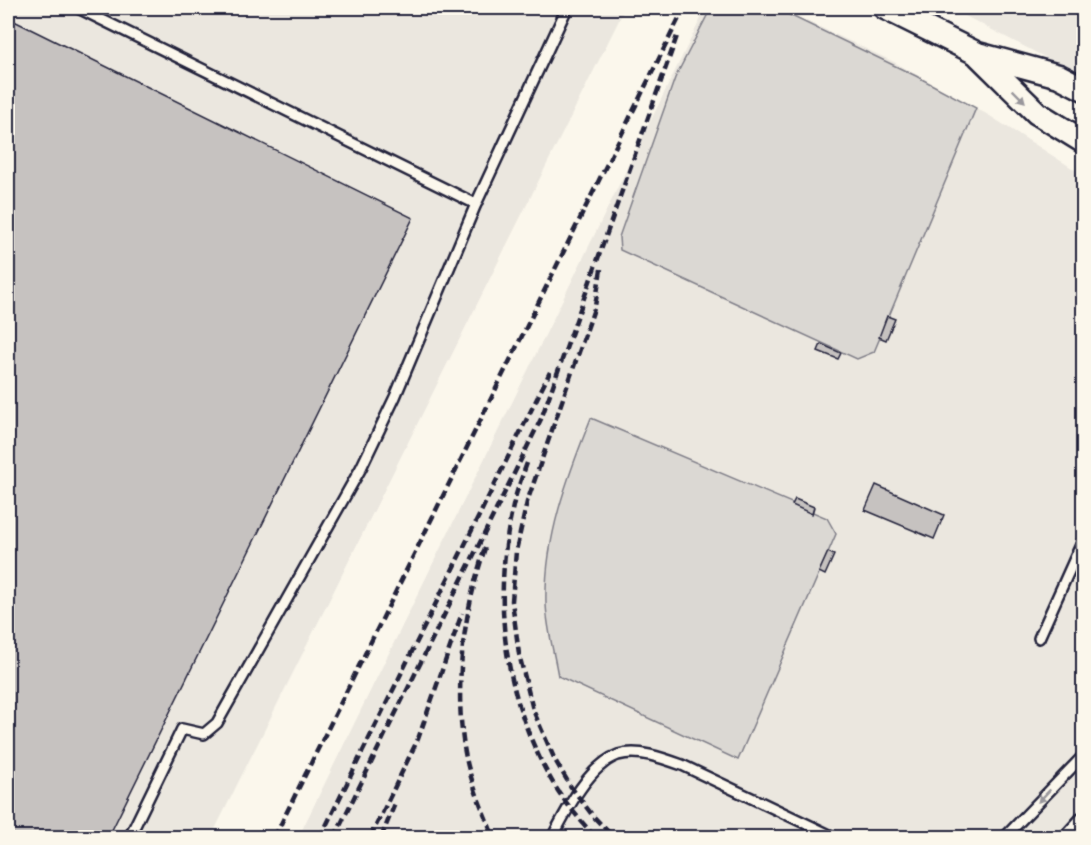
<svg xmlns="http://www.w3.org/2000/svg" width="1091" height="845" font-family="Kalam,sans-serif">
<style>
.built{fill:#ebe7df}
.green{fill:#dbd8d3;stroke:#7e7d87;stroke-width:1.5}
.building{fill:#c6c2c0;stroke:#22223b;stroke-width:1.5}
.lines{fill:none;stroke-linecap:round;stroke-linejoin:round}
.service-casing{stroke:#22223b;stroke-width:14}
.tertiary-casing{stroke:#22223b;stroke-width:27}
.service{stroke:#fbf7ec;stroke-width:9}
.tertiary{stroke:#fbf7ec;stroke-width:22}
.rail{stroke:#22223b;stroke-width:4.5;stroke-dasharray:9 4.5;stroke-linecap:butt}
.oneway{fill:#99979c}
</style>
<rect width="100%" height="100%" fill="#fbf7ec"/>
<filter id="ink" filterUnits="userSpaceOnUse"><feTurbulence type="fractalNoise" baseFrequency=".0167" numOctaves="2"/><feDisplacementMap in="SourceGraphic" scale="12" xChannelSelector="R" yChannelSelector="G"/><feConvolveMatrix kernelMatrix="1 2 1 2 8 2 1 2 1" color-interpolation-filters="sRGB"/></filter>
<g filter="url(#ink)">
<!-- built -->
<g class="built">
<polygon points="8,8 625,8 211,837 8,837"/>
<polygon points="706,8 779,8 894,62 990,116 1083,175 1083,837 298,838"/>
<polygon points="950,8 1083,8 1083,77"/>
</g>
<!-- green -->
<g class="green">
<polygon points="711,8 775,8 916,76 976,108 874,352 857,359 620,250 619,237 675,78"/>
<path d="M591,418l236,100 9,16 -98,226 -180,-84c-4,-23 -11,-48 -12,-72 -2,-65 21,-126 45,-186z"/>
</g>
<!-- building -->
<g class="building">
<polygon points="8,18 413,218 108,838 8,838"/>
<polygon points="887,316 895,319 886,340 879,337"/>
<polygon points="821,344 841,353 838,359 818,351"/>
<polygon points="876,485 944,515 934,539 865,510"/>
<polygon points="795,499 814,507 812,514 792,505"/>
<polygon points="828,552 834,555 825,575 819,572"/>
</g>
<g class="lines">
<!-- service casing -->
<g class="service-casing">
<g id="service">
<polyline points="78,8 476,204"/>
<polyline points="1039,638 1084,538"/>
<polyline points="129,838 182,729 204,734 217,723 361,468 395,397 476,204 567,8"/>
<path d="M552,838c14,-27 37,-73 66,-83 21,-6 45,3 64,10l154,73"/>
<polyline points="1004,838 1084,755"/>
<polyline points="1063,838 1084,815"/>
</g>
</g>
<!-- tertiary casing -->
<g class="tertiary-casing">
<g id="tertiary">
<polyline points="885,8 978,54 1059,76 1084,89"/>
<polyline points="979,56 1037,113 1084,142"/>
</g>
</g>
<!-- service -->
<use href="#service" class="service"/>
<!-- tertiary -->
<use href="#tertiary" class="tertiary"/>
<!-- rail -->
<g class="rail">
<polyline points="601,269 595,306 527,502 516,551 512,601 519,654 533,710 555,760 571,787 593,816 614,838"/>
<path d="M527,463c-5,14 -11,29 -14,43 -21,92 -10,187 36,270 12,22 30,43 47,62"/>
<path d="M485,548c-21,63 -31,134 -21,199 5,32 18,61 30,91"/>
<polyline points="274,838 684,8"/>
<polyline points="320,838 550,372"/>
<polyline points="334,838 541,419 677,36"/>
<polyline points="370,838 418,739 462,613"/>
<polyline points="381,838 396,801"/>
</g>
</g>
<!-- one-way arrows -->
<defs><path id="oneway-solid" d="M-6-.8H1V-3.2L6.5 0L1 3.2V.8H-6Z" transform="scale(1.5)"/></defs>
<g class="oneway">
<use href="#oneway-solid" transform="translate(1019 96) rotate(45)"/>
<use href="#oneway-solid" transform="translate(1044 796) rotate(134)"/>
</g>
</g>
<!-- margin -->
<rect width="1091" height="845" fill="none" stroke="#fbf7ec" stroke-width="30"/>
<rect x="15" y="15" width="1061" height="815" fill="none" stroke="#22223b" stroke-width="2" filter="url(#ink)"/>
</svg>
